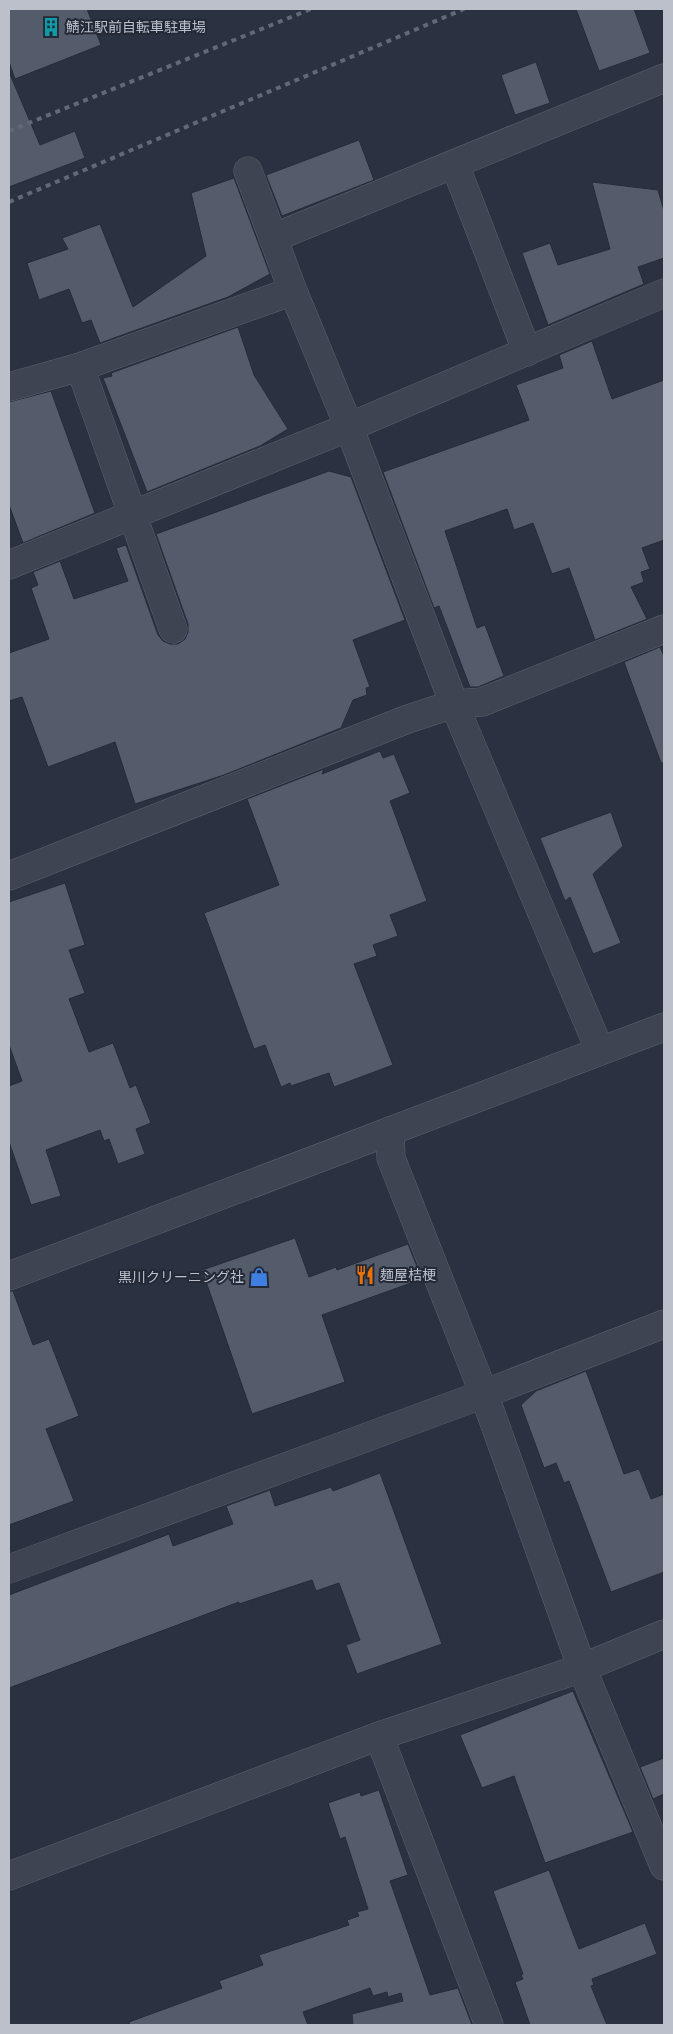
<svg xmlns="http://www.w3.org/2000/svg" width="673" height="2034" font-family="'PT Sans Narrow','Noto Sans JP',sans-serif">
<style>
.building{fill:#545b6b;stroke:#252b38}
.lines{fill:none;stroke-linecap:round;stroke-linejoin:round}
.minor-casing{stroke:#5c626e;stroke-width:29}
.minor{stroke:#3e4451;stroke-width:28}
.rail{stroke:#616877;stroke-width:4;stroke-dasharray:5 5;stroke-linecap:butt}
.labels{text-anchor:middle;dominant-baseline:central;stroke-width:4;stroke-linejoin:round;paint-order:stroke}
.poi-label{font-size:14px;fill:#bbc0cb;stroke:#232936;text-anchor:start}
</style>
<rect width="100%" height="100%" fill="#2a3241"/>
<!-- building -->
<g class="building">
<polygon points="9,9 87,9 101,45 15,79 9,62"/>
<polygon points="576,9 634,9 650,53 599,71"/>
<polygon points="536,62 550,103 515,115 501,75"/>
<polygon points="9,72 40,145 75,131 85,158 9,187"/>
<polygon points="359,140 374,180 282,216 266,175"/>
<polygon points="234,178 270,274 228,297 100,343 91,320 82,323 69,289 39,300 27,263 68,249 62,238 100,224 133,307 206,256 191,193"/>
<polygon points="592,182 658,190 664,211 664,258 638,267 644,284 548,325 522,253 550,243 558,265 610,249"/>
<polygon points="238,327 254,375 288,429 260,446 147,492 103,378 112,376 111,373"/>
<polygon points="592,341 612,399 664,380 664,540 642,548 650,569 641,572 644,582 631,587 647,619 595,640 569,568 552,574 533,523 514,530 507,509 445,531 477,628 485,625 504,676 478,687 470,687 439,606 434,608 383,472 529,420 516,385 563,368 559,355"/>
<polygon points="51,391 95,513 23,543 9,505 9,402"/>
<polygon points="329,471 351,477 405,620 353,640 370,687 366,688 367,695 353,700 341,728 224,775 135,804 115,742 48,767 22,697 9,701 9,653 49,639 31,588 38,585 33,572 60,561 74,599 128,581 116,548 126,545 158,635 163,641 170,644 178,644 185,639 188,632 188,624 156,534"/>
<polygon points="660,647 664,656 664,763 661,763 624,662"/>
<polygon points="380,751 383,758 394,754 410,793 390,801 427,901 390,915 398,936 373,945 377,956 354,964 393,1065 334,1087 329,1073 291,1086 290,1083 281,1087 265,1045 254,1049 204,913 279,885 247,799 324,769 322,774"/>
<polygon points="611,812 623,846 593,874 621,943 593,954 570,897 565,901 540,838"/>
<polygon points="65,883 85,945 69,950 85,993 69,999 89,1052 113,1043 130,1088 136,1085 151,1123 136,1129 145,1154 118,1164 109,1139 104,1141 100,1130 46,1150 61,1196 31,1205 9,1142 9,1086 22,1081 9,1045 9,902"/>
<polygon points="295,1238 309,1277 336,1267 337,1270 408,1244 422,1279 322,1315 345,1382 252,1414 202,1270"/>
<polygon points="9,1291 13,1291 33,1345 49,1339 79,1416 46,1429 74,1501 9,1525"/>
<polygon points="586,1371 624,1474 639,1469 651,1499 664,1494 664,1572 611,1592 569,1481 564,1483 556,1463 544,1468 521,1405 536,1391"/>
<polygon points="380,1473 442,1644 357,1674 346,1645 360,1640 339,1583 316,1591 312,1580 239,1604 239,1602 9,1688 9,1595 169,1534 173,1546 233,1524 226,1506 270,1490 275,1506 331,1487 333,1491"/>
<polygon points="573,1691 633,1832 545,1863 514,1776 482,1788 460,1735"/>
<polygon points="664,1758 664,1794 653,1799 640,1767"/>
<polygon points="379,1790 408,1875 390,1881 430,1995 458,1988 472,2025 353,2025 352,2014 403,2001 401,1993 388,1997 387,1992 373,1996 370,1988 303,2012 308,2025 130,2025 129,2022 222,1988 219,1981 263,1965 259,1955 349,1925 347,1920 359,1916 357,1912 368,1909 345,1837 340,1839 328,1803 360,1792 361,1796"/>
<polygon points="549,1870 579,1949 645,1923 657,1954 592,1979 594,1985 591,1986 607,2025 530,2025 515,1982 523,1979 521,1975 523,1974 493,1891"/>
</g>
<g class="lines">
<!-- minor casing -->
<g class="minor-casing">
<g id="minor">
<polyline points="455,165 527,352"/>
<polyline points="248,171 293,291"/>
<polyline points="273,238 664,78"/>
<polyline points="80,367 173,629"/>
<polyline points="9,387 80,367 293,291 349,427 454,704 600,1051"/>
<polyline points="9,565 349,427 664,293"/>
<polyline points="9,876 408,719 454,704 482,702 664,629"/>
<polyline points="390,1131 391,1158 484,1394 582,1668 664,1866"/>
<polyline points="9,1276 664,1027"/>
<polyline points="9,1569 484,1394 664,1324"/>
<polyline points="379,1736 489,2025"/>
<polyline points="9,1876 379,1736 582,1668 664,1634"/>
</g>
</g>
<!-- minor -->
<use href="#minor" class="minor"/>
<!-- rail -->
<g class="rail">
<polyline points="9,131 311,9"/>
<polyline points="9,202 464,9"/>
</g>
</g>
<!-- icons -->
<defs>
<g id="building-bare" transform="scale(1.5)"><path d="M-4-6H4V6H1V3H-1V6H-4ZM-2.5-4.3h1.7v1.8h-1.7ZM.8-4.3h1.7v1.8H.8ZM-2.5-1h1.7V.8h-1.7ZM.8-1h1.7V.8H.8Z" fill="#0f9aa8" stroke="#232936" stroke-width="2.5" paint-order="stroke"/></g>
<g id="restaurant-bare" transform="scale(1.5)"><path d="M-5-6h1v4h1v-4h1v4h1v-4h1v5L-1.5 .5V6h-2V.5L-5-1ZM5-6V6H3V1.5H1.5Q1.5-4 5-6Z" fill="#e8710a" stroke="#232936" stroke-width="2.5" paint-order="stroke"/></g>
<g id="shop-bare" transform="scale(1.5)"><path d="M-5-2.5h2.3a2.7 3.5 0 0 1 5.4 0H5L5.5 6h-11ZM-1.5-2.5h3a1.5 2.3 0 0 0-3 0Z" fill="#3f7fe0" stroke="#232936" stroke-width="2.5" paint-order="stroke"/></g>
</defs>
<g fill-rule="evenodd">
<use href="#building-bare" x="51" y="27"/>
<use href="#restaurant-bare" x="365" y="1275"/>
<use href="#shop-bare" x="259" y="1277"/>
</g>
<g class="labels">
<!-- poi labels -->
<g class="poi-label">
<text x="66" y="27">鯖江駅前自転車駐車場</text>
<text x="380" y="1275">麺屋桔梗</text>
<text x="244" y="1277" text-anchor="end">黒川クリーニング社</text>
</g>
</g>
<!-- border -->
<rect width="673" height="2034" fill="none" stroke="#bbc0cb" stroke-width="20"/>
</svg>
